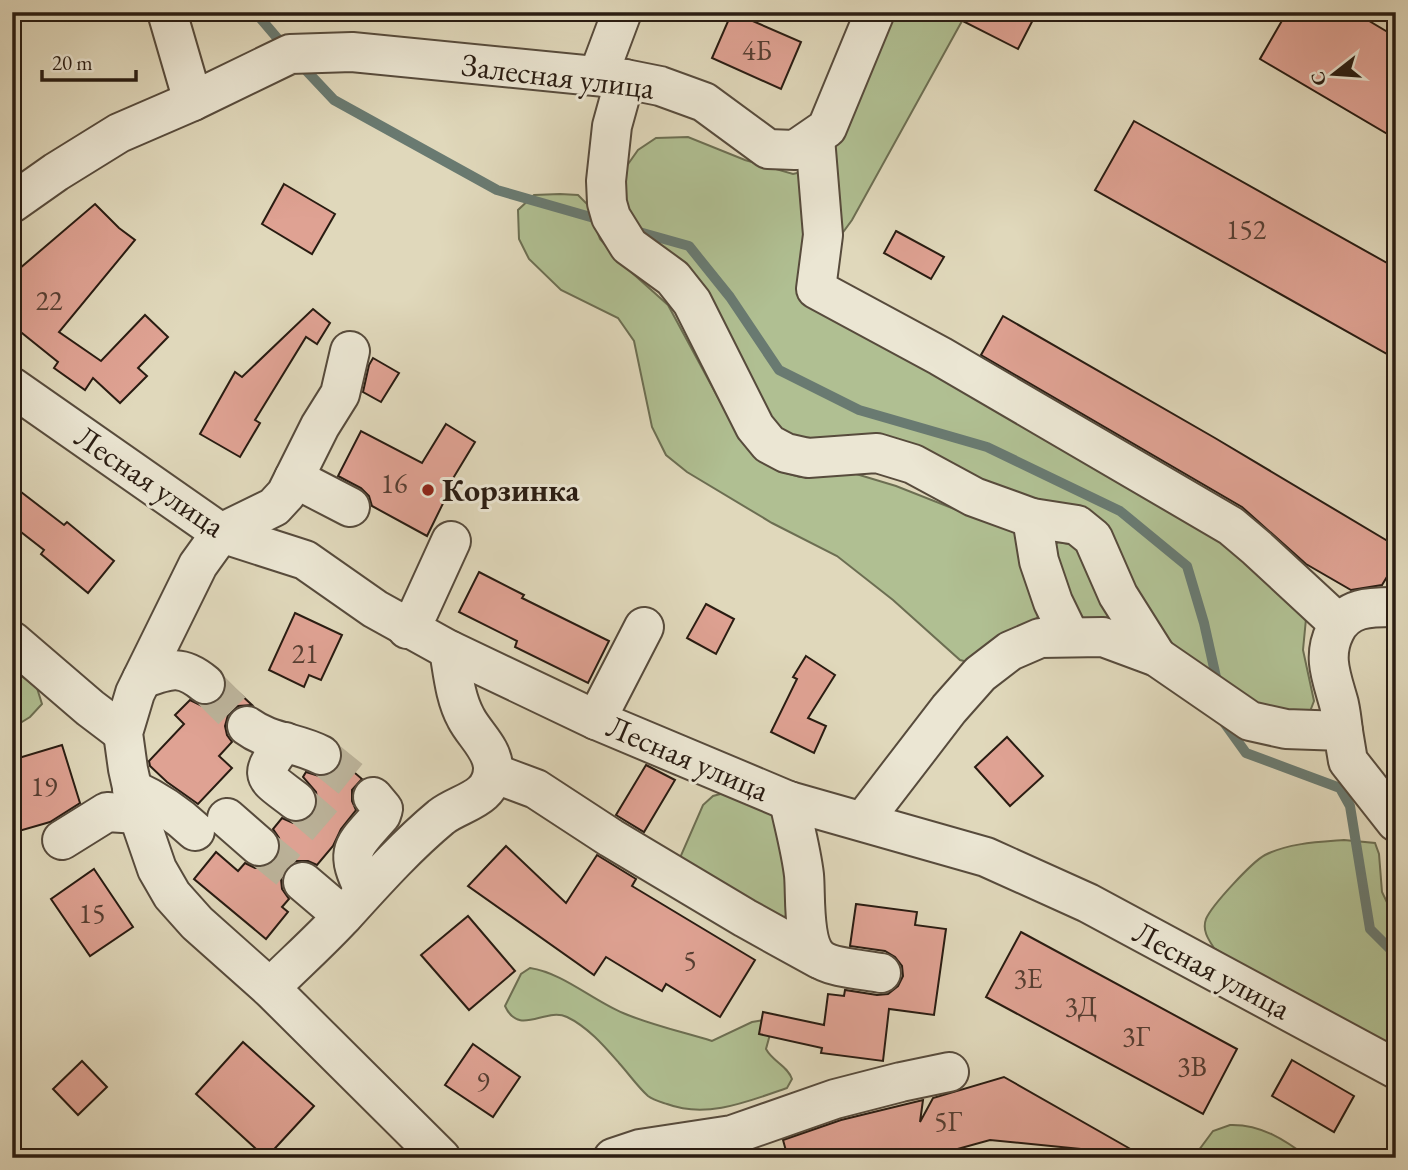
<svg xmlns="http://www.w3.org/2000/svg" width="1408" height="1170" font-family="'EB Garamond',serif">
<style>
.green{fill:#b0bf92;stroke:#6c6e52;stroke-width:2}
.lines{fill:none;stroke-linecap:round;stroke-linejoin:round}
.stream{stroke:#697a71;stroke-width:10}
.building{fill:#dfa293;stroke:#291c12;stroke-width:2}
.minor-tunnel{stroke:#bbb299;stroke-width:38;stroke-dasharray:38 19;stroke-linecap:butt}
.minor-casing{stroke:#574b3c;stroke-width:42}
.minor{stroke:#ebe6d3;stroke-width:38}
.poi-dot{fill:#8f2418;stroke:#ebe6d3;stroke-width:2.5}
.labels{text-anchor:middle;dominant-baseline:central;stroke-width:6;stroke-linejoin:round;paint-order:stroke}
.number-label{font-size:28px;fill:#563e32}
.street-label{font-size:32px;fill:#291c12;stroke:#ebe6d3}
.poi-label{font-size:32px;font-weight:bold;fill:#291c12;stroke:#ebe6d3;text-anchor:start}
</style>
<rect width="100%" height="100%" fill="#e0d8bb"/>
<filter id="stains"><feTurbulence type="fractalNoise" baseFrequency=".00286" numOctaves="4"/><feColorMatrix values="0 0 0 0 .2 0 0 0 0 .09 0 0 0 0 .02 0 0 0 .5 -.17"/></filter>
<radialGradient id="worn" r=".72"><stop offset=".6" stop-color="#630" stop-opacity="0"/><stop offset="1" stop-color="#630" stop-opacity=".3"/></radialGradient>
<!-- green -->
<g class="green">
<polygon points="893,12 967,12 852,220 811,276 1213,524 1308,598 1303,650 1314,701 1309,714 1261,713 1180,655 1142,603 1114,553 986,498 787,449 630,234 624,188 626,167 638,150 656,138 688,137 745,160 793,174 806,171"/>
<polygon points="560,194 578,195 588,205 600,239 620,262 668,305 736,431 779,471 800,477 853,473 896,486 967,514 1008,527 1016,533 1037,607 1038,617 1029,627 976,664 960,660 893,600 837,556 772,523 687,472 666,455 652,427 634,341 618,318 561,290 529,259 519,239 518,210 534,195"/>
<polygon points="1059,542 1074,545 1081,551 1111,615 1111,624 1083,626 1051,550 1052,546"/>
<polygon points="12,668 37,688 42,704 30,717 12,728"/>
<polygon points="724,793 783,812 788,914 782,919 679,860 703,805 713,796"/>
<path d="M1344,840l31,3 4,11 3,38 14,29v141l-182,-114c-6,-9 -12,-18 -8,-29 6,-14 46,-57 59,-64 24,-12 53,-13 79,-15z"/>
<path d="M530,968c33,5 62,32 93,45 28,12 60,19 89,28l40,-19 12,-2 8,7 -6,22c7,13 21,16 26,30l-5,9c-38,13 -80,31 -120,16 -6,-2 -14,-4 -19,-8 -11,-10 -19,-22 -29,-33 -14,-16 -31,-36 -52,-46 -22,-10 -48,20 -62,-11l16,-32z"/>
<path d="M1230,1125c31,-1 55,15 79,33h-116l20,-27z"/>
</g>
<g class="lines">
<!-- stream -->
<g class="stream">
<polyline points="255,12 284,46"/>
<polyline points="301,65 334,100 497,190 601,220"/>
<polyline points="632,230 689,246 730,297 779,370 859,410 987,447 1120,511 1187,566 1204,623 1218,686"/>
<polyline points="1223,721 1246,753 1340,788 1350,806 1370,929 1396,955"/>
</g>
</g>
<!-- building -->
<g class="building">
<polygon points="732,12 801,42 781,89 712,58"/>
<polygon points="945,12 1037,12 1018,49"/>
<polygon points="1287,12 1354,12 1396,37 1396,139 1260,59"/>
<polygon points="1134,121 1396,268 1396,359 1095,190"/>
<polygon points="284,184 335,214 312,254 262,224"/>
<polygon points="95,204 119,228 135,240 59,332 101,361 145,315 168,337 138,368 147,376 120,403 93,378 85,390 54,368 58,362 12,325 12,275"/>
<polygon points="896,231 944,257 931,279 884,253"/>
<polygon points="313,309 330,323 317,344 306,337 255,420 260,423 240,457 200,434 235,372 242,377"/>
<polygon points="1003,316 1215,438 1396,546 1396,562 1382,585 1351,590 1306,564 1242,507 981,355"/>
<polygon points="373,358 399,373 381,402 363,392 369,365"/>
<polygon points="446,424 475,442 452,480 454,481 427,536 372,506 369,496 361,488 338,476 361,431 422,463"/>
<polygon points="12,485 64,525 67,522 114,561 88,593 41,554 44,550 12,525"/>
<polygon points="479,572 524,595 522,598 609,641 588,683 515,647 517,641 459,612"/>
<polygon points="706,604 734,619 716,654 687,638"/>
<polygon points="295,613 342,635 321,680 309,675 304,687 269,670"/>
<polygon points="806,656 835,675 808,718 826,726 814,753 771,732 797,679 793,677"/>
<polygon points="226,681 252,705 238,706 228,715 225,726 227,735 232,742 219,756 232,768 198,804 167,782 150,766 149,761 184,724 175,715 190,700 202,706 214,704 223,697 227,687"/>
<polygon points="1007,737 1043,776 1010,806 975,767"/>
<polygon points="62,745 80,803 50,822 12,833 12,760"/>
<polygon points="341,761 362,779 352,790 352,801 356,810 341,829 333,846 317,865 308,861 296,861 286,868 281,879 282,889 289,899 282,907 288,912 266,939 194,879 216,852 238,871 245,863 255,868 265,867 275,861 281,850 279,838 273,829 282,818 293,823 305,821 313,815 318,804 316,792 303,777 306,772 322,777 333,773"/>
<polygon points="646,765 675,780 644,832 616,815"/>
<polygon points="506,846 566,903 597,855 636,879 632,886 755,960 720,1017 666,984 662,991 606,957 594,975 468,886"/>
<polygon points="94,869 133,927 90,956 51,899"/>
<polygon points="856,904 917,912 915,925 946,929 934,1015 889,1009 883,1061 821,1053 822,1048 759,1034 763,1012 824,1025 828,994 844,996 845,990 877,995 888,994 898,986 903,976 902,966 895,957 885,951 850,946"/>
<polygon points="468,916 515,971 469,1010 421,955"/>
<polygon points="1021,932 1237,1049 1203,1114 986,997"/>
<polygon points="243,1042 314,1106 266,1158 196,1094"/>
<polygon points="473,1044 520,1077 493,1117 445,1085"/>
<polygon points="1292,1060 1354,1096 1334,1132 1272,1096"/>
<polygon points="82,1061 107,1087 78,1115 53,1089"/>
<polygon points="1004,1077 1141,1155 990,1140 925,1158 788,1158 783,1140 841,1120 923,1100 920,1122 933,1098"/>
</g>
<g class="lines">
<!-- minor-tunnel -->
<g class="minor-tunnel">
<polyline points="205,684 247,726"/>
<polyline points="321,755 373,797"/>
<polyline points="296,801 339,838"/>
<polyline points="259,846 303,882"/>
</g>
<!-- minor casing -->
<g class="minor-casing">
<g id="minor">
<polyline points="167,12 193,101"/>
<polyline points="598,76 622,12"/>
<polyline points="625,79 612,126 606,181 607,203 611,217 629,246 673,278 692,302 755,427 769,444 786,453 808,458 877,453 913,464 974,497 1032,518 1077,525 1093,538 1118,595 1157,657"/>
<polyline points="815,138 823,235 816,289 940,356 1231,526 1257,548 1338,623"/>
<polyline points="12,203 56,172 119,133 193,101 290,54 352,52 625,79 660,86 704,102 768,149 795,150 827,128 875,12"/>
<polyline points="350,351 340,394 320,426 286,494 274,507 221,533 198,565 135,693 123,733 128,769 138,814 157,869 172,895 197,923 270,988 441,1158"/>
<polyline points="12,387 221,533 305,560 375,609 449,650 596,720 789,801 986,857 1088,903 1396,1069"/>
<polyline points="294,478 350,507"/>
<polyline points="1032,518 1039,561 1053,602 1070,637"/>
<polyline points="407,629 419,611 451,541"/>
<polyline points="12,641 90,708 123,733"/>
<path d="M142,679c28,-10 39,-15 63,5"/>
<polyline points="596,720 644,627"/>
<path d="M247,726c23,17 49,16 74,29"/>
<path d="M1343,731c-1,-9 -2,-18 -4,-27 -7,-26 -17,-47 -4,-73 12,-25 37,-24 61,-24"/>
<path d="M285,742c-29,36 -21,34 11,59"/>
<polyline points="493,773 536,789 611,838 745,918 819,959"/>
<path d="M132,789c24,11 44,24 63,42"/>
<path d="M789,801c5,24 12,49 15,74 2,21 -2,68 15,83 11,10 47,12 62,15"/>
<polyline points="227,818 259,846"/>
<polyline points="863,821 949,709 980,674 1010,651 1040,638 1103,637 1157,657 1250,721 1286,729 1343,731 1348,761 1396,822"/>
<polyline points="62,840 107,812 138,814"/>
<polyline points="303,882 343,916"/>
<path d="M364,890c-20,-41 -11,-43 17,-75l2,-6 -10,-12"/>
<path d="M270,988c24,-24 50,-47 73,-72 31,-34 62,-69 98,-99 19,-15 51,-17 52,-48 1,-19 -19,-35 -27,-51 -11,-20 -13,-45 -17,-68"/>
<polyline points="613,1158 640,1149 732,1135 835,1099 901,1082 949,1072"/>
</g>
</g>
<!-- minor -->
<use href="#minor" class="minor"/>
</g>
<!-- markers -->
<circle class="poi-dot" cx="428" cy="490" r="7"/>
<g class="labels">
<!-- number labels -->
<g class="number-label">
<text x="757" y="50">4Б</text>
<text x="1246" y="229">152</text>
<text x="49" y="300">22</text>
<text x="394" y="483">16</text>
<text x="305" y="653">21</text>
<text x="44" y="786">19</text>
<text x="92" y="913">15</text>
<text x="690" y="960">5</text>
<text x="1028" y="978">3Е</text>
<text x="1081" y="1006">3Д</text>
<text x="1136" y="1036">3Г</text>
<text x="1192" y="1066">3В</text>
<text x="483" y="1081">9</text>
<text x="948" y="1121">5Г</text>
</g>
<!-- street labels -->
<g class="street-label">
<text transform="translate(558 76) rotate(7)">Залесная улица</text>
<text transform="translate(150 481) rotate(34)">Лесная улица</text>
<text transform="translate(688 758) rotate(23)">Лесная улица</text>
<text transform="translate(1212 970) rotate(28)">Лесная улица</text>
</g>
<!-- poi labels -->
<g class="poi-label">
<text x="442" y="490">Корзинка</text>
</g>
</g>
<!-- margin -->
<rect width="1408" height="1170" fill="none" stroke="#e0d8bb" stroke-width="42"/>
<rect x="14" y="14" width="1380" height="1142" fill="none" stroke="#291c12" stroke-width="3.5"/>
<rect x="21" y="21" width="1366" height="1128" fill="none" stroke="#291c12" stroke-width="2"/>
<!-- north arrow -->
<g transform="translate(1334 74) rotate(253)" stroke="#ebe6d3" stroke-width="5" paint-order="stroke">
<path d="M0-5L12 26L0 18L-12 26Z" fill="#291c12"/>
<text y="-10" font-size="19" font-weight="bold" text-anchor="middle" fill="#291c12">С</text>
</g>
<!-- scale -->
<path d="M42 70v10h94v-10" fill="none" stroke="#291c12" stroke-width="3.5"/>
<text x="52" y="70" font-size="21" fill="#291c12" stroke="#ebe6d3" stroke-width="5" paint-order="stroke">20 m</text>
<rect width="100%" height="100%" filter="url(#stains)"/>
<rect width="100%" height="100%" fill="url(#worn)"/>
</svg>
